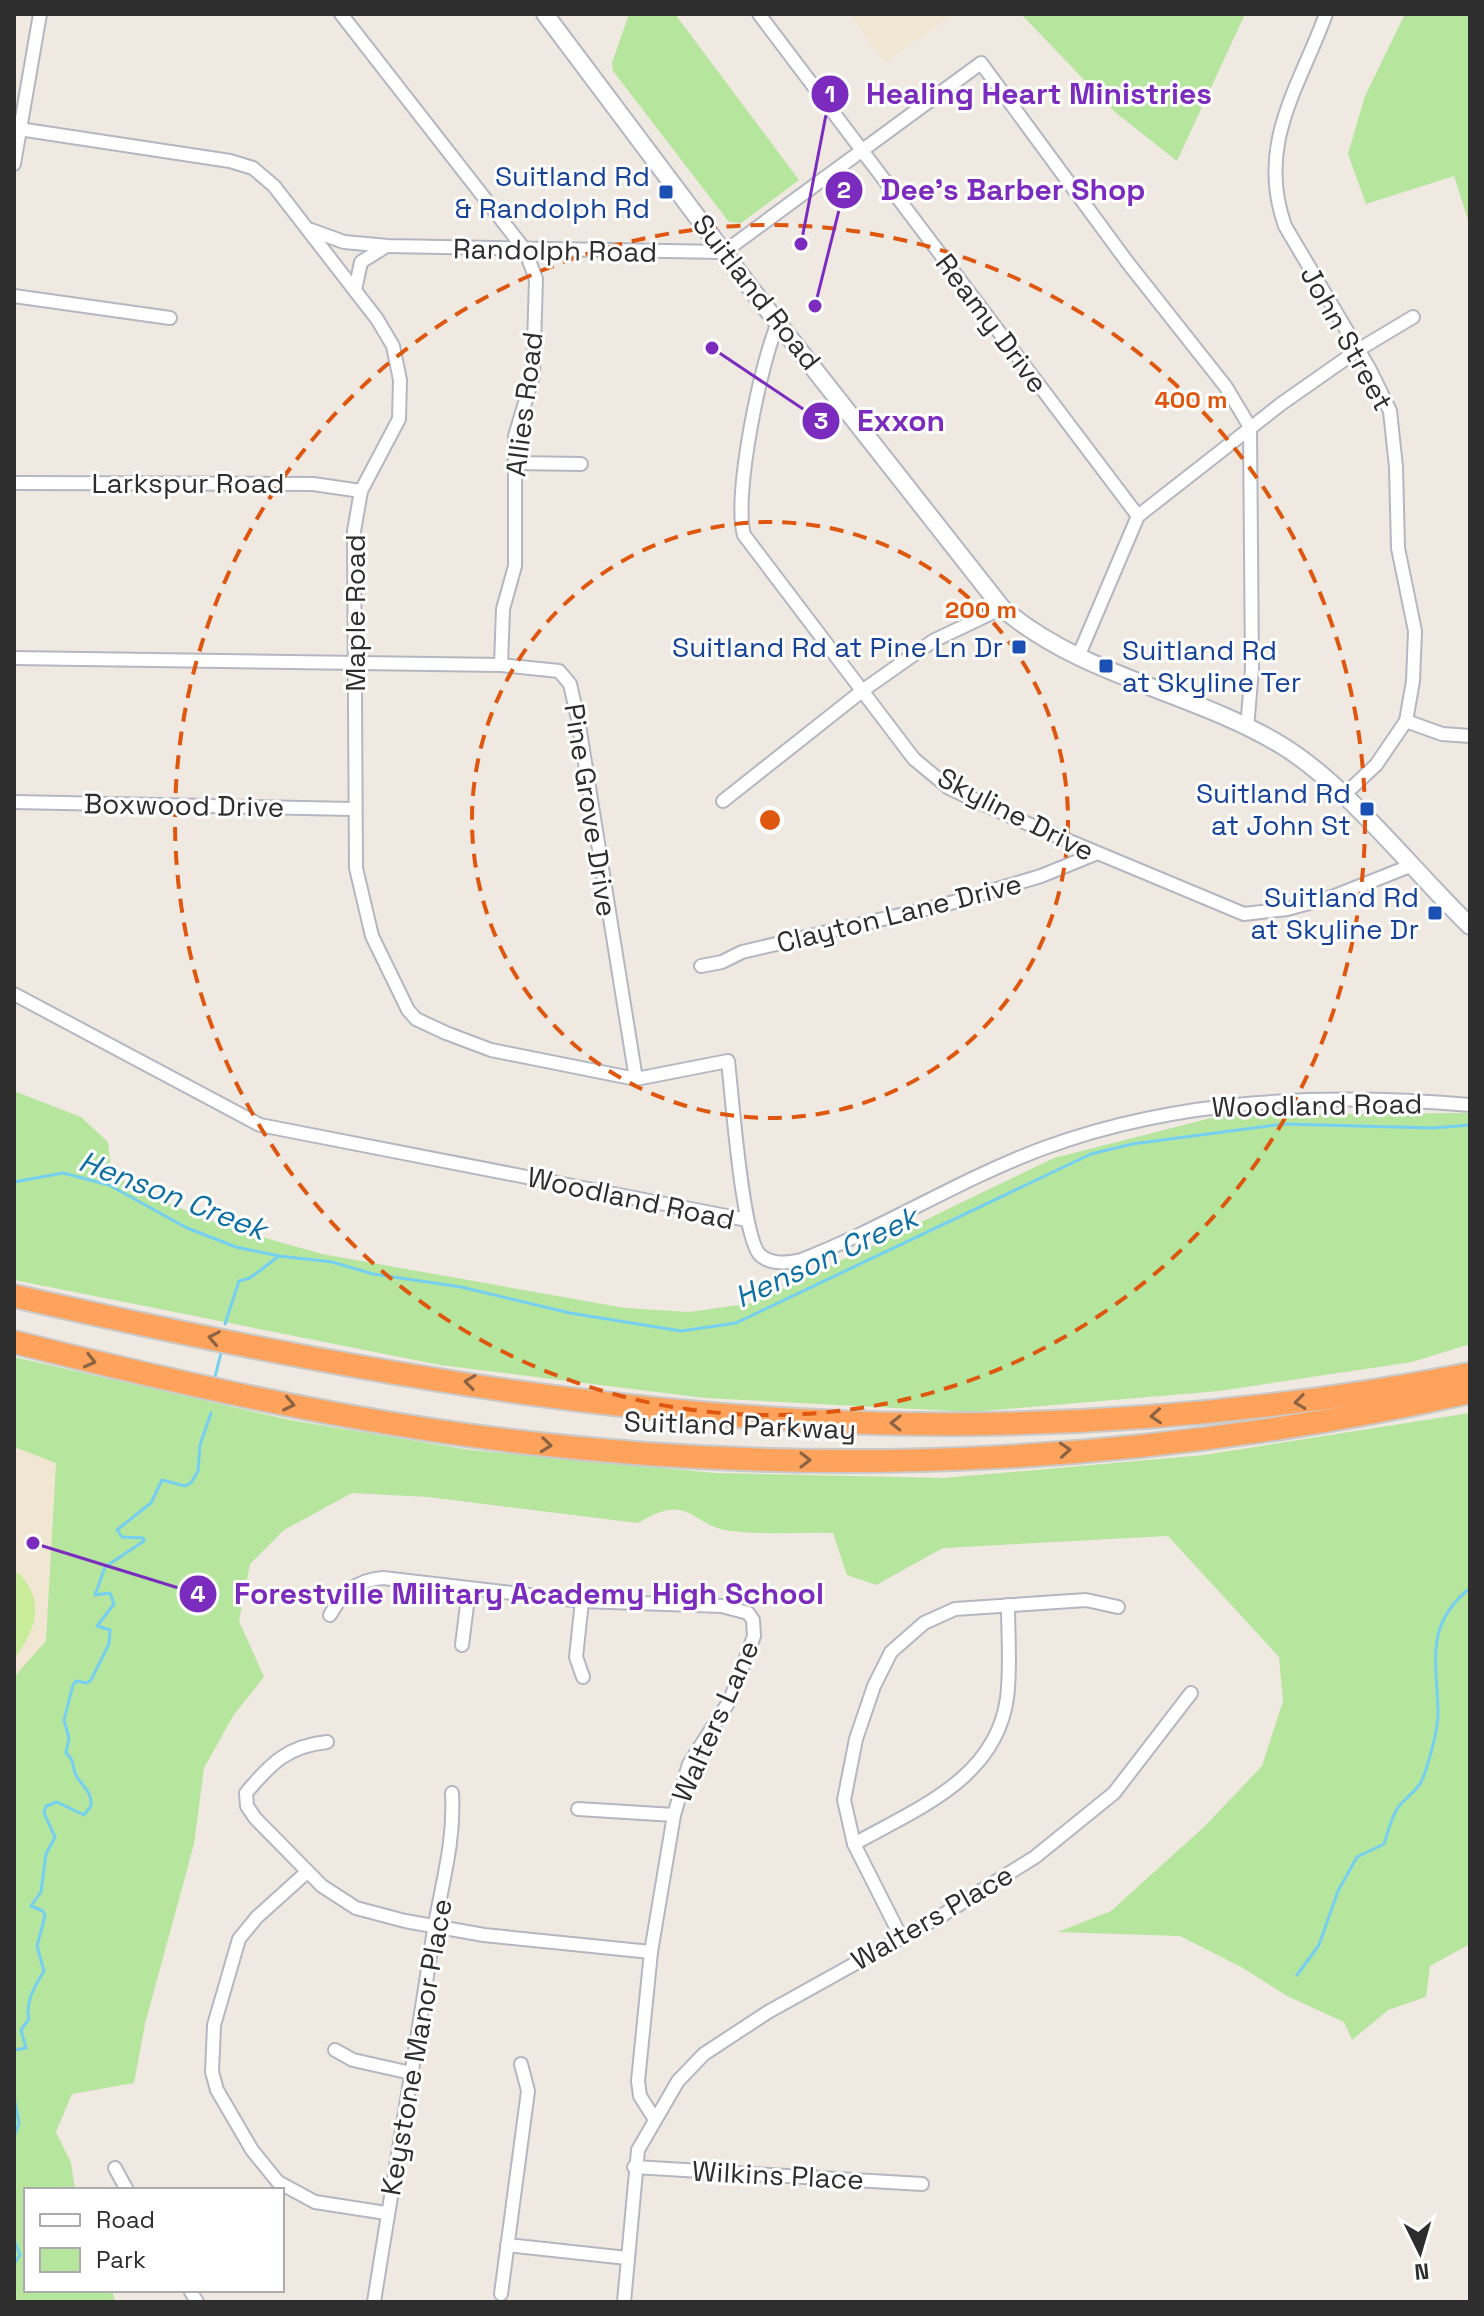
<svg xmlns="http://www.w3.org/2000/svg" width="1484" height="2316" font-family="'Space Grotesk',sans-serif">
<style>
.education{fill:#f0e6d1}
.green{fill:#b6e59e}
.pitch{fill:#c9ec9a}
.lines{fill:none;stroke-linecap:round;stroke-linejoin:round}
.stream{stroke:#75cff0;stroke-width:3}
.street-casing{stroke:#b4b7c1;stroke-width:16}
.secondary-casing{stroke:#b4b7c1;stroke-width:20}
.highway-casing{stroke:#c9c9c9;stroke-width:26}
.street{stroke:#fff;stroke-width:12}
.secondary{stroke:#fff;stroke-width:16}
.highway{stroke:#ffa35c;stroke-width:22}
.oneway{stroke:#8c6343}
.ring{fill:none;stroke:#df570e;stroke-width:4;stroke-dasharray:14 10}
.transit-dot{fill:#1a4fb4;stroke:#fff;stroke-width:3}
.labels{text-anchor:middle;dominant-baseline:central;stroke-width:6;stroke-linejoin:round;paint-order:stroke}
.transit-label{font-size:28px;fill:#164399;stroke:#fff;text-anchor:end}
.street-label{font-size:28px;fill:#2e2e2e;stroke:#fff}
.water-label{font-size:30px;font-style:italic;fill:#0d6fa3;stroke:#fff}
.centre{fill:#df570e;stroke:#fff;stroke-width:4}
.ring-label{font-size:24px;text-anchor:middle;font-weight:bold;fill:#df570e;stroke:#fff;stroke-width:6;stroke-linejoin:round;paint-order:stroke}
.leader{fill:none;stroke:#7b2cbf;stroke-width:3}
.callout-dot{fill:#7b2cbf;stroke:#fff;stroke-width:3}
.mark-label{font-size:24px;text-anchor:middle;font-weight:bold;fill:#fff}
.callout-label{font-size:30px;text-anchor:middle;font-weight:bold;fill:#7b2cbf;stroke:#fff;stroke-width:6;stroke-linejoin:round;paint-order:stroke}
</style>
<rect width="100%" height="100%" fill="#efe9e1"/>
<!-- education -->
<g class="education">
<polygon points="850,14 953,14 885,62"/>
<polygon points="14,1447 56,1462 46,1641 14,1677"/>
</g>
<!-- green -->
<g class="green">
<polygon points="629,14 675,14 799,180 741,223 729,222 613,71 612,63"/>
<polygon points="1021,14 1245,14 1177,161 1115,112"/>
<polygon points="1405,14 1470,14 1470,226 1454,176 1366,204 1348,154 1365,96"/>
<polygon points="14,1091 81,1117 108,1142 111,1169 133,1189 227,1227 322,1254 625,1308 689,1312 753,1303 1054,1158 1223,1115 1470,1113 1470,1344 1412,1362 1219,1391 971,1412 705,1398 440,1365 14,1280"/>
<path d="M14,1357l276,63 180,30 245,23 229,5 260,-23 266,-42v531l-40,22 -4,31 -38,13 -36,30 -8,-18 -57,-26 -44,-28 -63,-32 -122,-4 53,-21 94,-85 57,-60 21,-65 -4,-44 -111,-121 -225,12 -67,37 -29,-10 -14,-42c-33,-1 -68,2 -102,-2 -40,-4 -40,-41 -93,-8l-210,-26 -76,-4 -68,37 -34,34 -11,57 25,56 -31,39 -29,52 -10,76 -49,180 -11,59 -62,11 -16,38 15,31 4,27h-49v100h86l3,12h-101v-625l32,-36 10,-178 -42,-16z"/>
</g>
<!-- pitch -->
<path class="pitch" d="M14,1571c8,4 9,7 14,14 16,27 3,51 -14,74z"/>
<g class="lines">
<!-- stream -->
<g class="stream">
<polyline points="14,1182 63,1173 109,1185 187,1228 236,1247 279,1256 332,1262 373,1274 461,1287 570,1313 681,1331 736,1323 1091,1154 1132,1144 1284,1124 1433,1128 1470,1125"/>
<polyline points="225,1324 239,1281 250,1278 279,1256"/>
<polyline points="215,1377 221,1353"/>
<path d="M1297,1975l22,-30 19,-54 19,-34 27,-13c4,-11 8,-31 16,-39 15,-17 20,-14 27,-39 5,-16 11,-38 11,-54 -1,-51 -14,-87 32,-124"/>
<path d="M14,2050l12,-2 -5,-18 8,-11c-4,-18 6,-33 15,-48l-7,-25 8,-30 -2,-5 -12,-5 10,-14 5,-38 9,-17 -11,-24 2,-7 11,-4 27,13 7,-9c1,-14 -7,-18 -14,-29 -6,-9 -1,-16 -11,-24l3,-15 -5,-18 9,-35 3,-4 11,2 4,-3 18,-36 1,-14 -13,-4 17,-22 -4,-11 -15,2 10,-28 39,-26 -1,-3 -21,-1 -5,-7 34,-27 11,-23 23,6 6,-3 7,-12 2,-26 11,-32"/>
<polyline points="14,2097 19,2123 14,2137"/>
<polyline points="14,2239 20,2255 14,2264"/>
</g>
<!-- street casing -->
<g class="street-casing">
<g id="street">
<polyline points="341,14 525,250 536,279 533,376 515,436 515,566 503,609 501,665"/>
<polyline points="759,14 1138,516"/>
<path d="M1326,14c-27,74 -70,130 -41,212l84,142 21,43 6,56 2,81 17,83 -2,50 -7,40 -30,44 -33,31"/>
<path d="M19,129l211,32 23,7 21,18 103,133 16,27 7,34 -1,39 -38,72 -7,40 2,337 16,68 36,74 8,9 30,14 45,17 145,29 92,-18c4,33 14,176 32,194 11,10 27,8 41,5 83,-32 159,-81 243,-112 136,-50 283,-55 426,-43"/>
<polyline points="14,164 40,14"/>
<polyline points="311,230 344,242 388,246 724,252 981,63 1128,263 1226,387 1250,427 1252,669 1247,728"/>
<polyline points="355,290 361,262 385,247"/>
<polyline points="14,296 170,318"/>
<path d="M779,321c-18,38 -46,175 -35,214l170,224 35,29 65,30 230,96 43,-5 45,-12 78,-31"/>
<polyline points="514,463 581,464"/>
<polyline points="14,483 313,484 361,491"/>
<polyline points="1078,657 1138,516 1281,404 1358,350 1413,317"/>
<polyline points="14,658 501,665 559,671 570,684 578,719 636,1079"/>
<polyline points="1406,721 1442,734 1470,736"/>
<polyline points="723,801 862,691 933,641 1002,608"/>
<polyline points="14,802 353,809"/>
<polyline points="701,966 722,962 742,952 947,904 1041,876 1095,854"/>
<polyline points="14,994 260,1125 747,1220"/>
<polyline points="582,1601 576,1657 583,1677"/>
<path d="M330,1615c12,-22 27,-35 53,-37l199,23 140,5 26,7 5,7 1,16 -24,64 -41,64 -15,51 -23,137 -13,129 2,15 14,22"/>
<polyline points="462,1645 469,1589"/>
<path d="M327,1742c-39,4 -56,21 -81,51l1,13 8,12 67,68 34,22 49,13 79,14 167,17"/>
<polyline points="578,1809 674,1815"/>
<path d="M854,1844c62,-35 142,-65 153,-146 4,-30 1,-63 1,-93"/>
<polyline points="307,1872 257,1917 239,1939 214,2025 212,2072 217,2090 252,2150 278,2182 315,2202 386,2213"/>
<polyline points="901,1937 854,1844 844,1800 856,1739 874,1686 891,1652 924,1623 955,1609 1086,1600 1118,1607"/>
<polyline points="335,2050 353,2060 411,2073"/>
<polyline points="634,2167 922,2184"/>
<polyline points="115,2168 127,2190"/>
<polyline points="507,2245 627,2258"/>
<polyline points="190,2290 197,2302"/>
<polyline points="501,2294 528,2091 521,2064"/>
<path d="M374,2302c19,-122 41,-244 59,-366 8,-50 22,-93 19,-143"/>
<polyline points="624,2302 638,2150 678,2081 704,2054 768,2012 944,1914 1035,1857 1114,1793 1191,1693"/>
</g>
</g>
<!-- secondary casing -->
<g class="secondary-casing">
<path id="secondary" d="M545,14l207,276 250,318c81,69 189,83 279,137 65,39 132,126 189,181"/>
</g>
<!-- highway casing -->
<g class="highway-casing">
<g id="highway">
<path d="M14,1296c294,67 604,125 905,128 185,2 370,-15 551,-50"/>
<path d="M14,1342c167,42 336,80 507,100 313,37 642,20 949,-50"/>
</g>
</g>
<!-- street -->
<use href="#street" class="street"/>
<!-- secondary -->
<use href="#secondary" class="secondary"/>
<!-- highway -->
<use href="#highway" class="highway"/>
</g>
<!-- one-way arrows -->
<defs><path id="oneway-chevron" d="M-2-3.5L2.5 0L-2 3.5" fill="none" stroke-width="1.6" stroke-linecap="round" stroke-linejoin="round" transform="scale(2)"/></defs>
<g class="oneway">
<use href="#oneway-chevron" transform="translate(214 1338) rotate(-169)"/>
<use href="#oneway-chevron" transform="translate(90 1361) rotate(14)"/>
<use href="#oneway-chevron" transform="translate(470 1382) rotate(-172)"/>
<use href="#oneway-chevron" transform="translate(1300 1402) rotate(173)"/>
<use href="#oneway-chevron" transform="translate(289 1404) rotate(12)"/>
<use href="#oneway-chevron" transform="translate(1156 1416) rotate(176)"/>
<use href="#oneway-chevron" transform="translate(896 1423) rotate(-179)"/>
<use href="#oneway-chevron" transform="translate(546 1445) rotate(6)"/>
<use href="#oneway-chevron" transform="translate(1065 1450) rotate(-4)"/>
<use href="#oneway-chevron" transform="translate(805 1460)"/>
</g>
<!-- distance rings -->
<g class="ring">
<circle cx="770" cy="820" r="298"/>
<circle cx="770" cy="820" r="595"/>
</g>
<!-- markers -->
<g class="transit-dot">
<rect x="658" y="184" width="16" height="16" rx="4"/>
<rect x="1011" y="639" width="16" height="16" rx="4"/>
<rect x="1098" y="658" width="16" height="16" rx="4"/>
<rect x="1359" y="801" width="16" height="16" rx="4"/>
<rect x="1427" y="905" width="16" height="16" rx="4"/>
</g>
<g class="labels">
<!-- transit labels -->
<g class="transit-label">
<text x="650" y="176">Suitland Rd<tspan x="650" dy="32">&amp; Randolph Rd</tspan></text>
<text x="1003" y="647">Suitland Rd at Pine Ln Dr</text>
<text x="1122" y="650" text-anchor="start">Suitland Rd<tspan x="1122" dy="32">at Skyline Ter</tspan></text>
<text x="1351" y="793">Suitland Rd<tspan x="1351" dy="32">at John St</tspan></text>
<text x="1419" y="897">Suitland Rd<tspan x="1419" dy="32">at Skyline Dr</tspan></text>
</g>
<!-- street labels -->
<g class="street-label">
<text transform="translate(555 250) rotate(1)">Randolph Road</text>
<text transform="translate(757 292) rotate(52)">Suitland Road</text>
<text transform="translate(992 323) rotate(53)">Reamy Drive</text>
<text transform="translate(1347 338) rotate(61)">John Street</text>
<text transform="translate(524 404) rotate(-83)">Allies Road</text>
<text x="188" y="483">Larkspur Road</text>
<text transform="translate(355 613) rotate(-90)">Maple Road</text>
<text transform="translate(184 805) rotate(1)">Boxwood Drive</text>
<text transform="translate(591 810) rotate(81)">Pine Grove Drive</text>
<text transform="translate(1016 814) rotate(27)">Skyline Drive</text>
<text transform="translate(899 913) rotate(-14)">Clayton Lane Drive</text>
<text transform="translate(1317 1105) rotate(-1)">Woodland Road</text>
<text transform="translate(631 1198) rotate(12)">Woodland Road</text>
<text transform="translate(740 1425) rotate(2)">Suitland Parkway</text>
<text transform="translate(715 1721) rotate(-66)">Walters Lane</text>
<text transform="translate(932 1917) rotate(-30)">Walters Place</text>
<text transform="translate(416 2047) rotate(-80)">Keystone Manor Place</text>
<text transform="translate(778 2175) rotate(3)">Wilkins Place</text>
</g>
<!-- water labels -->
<g class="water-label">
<text transform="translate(173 1195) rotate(21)">Henson Creek</text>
<text transform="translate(826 1257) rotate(-25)">Henson Creek</text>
</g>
</g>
<circle cx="770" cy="820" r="12" class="centre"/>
<g class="ring-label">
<text x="1191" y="408">400 m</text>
<text x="981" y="618">200 m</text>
</g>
<!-- callouts -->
<path class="leader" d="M801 244L830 94M815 306L844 190M712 348L821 421M33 1543L198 1594"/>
<g class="callout-dot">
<circle cx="801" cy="244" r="8"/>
<circle cx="815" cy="306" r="8"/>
<circle cx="712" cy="348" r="8"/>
<circle cx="33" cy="1543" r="8"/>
<circle cx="830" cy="94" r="20"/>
<circle cx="844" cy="190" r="20"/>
<circle cx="821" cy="421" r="20"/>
<circle cx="198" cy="1594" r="20"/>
</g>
<g class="mark-label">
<text x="830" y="102">1</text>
<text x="844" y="198">2</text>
<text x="821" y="429">3</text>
<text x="198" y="1602">4</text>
</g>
<g class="callout-label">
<text x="1039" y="104">Healing Heart Ministries</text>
<text x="1013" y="200">Dee's Barber Shop</text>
<text x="901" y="431">Exxon</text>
<text x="529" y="1604">Forestville Military Academy High School</text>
</g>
<!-- border -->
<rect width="1484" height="2316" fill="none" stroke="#2e2e2e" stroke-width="32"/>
<!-- legend -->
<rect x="24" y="2188" width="260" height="104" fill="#ffffff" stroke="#ababab" stroke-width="2"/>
<rect x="40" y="2214" width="40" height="12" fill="#ffffff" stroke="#ababab" stroke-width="2"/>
<text x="96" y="2228" font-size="24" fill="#2e2e2e">Road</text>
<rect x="40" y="2248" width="40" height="24" fill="#b6e59e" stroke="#ababab" stroke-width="2"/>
<text x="96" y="2268" font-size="24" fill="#2e2e2e">Park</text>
<!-- north arrow -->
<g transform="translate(1420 2252) rotate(175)" stroke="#ffffff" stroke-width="6" paint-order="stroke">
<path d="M0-6L14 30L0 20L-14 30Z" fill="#2e2e2e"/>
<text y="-12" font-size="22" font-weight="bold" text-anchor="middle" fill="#2e2e2e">N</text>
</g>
</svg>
